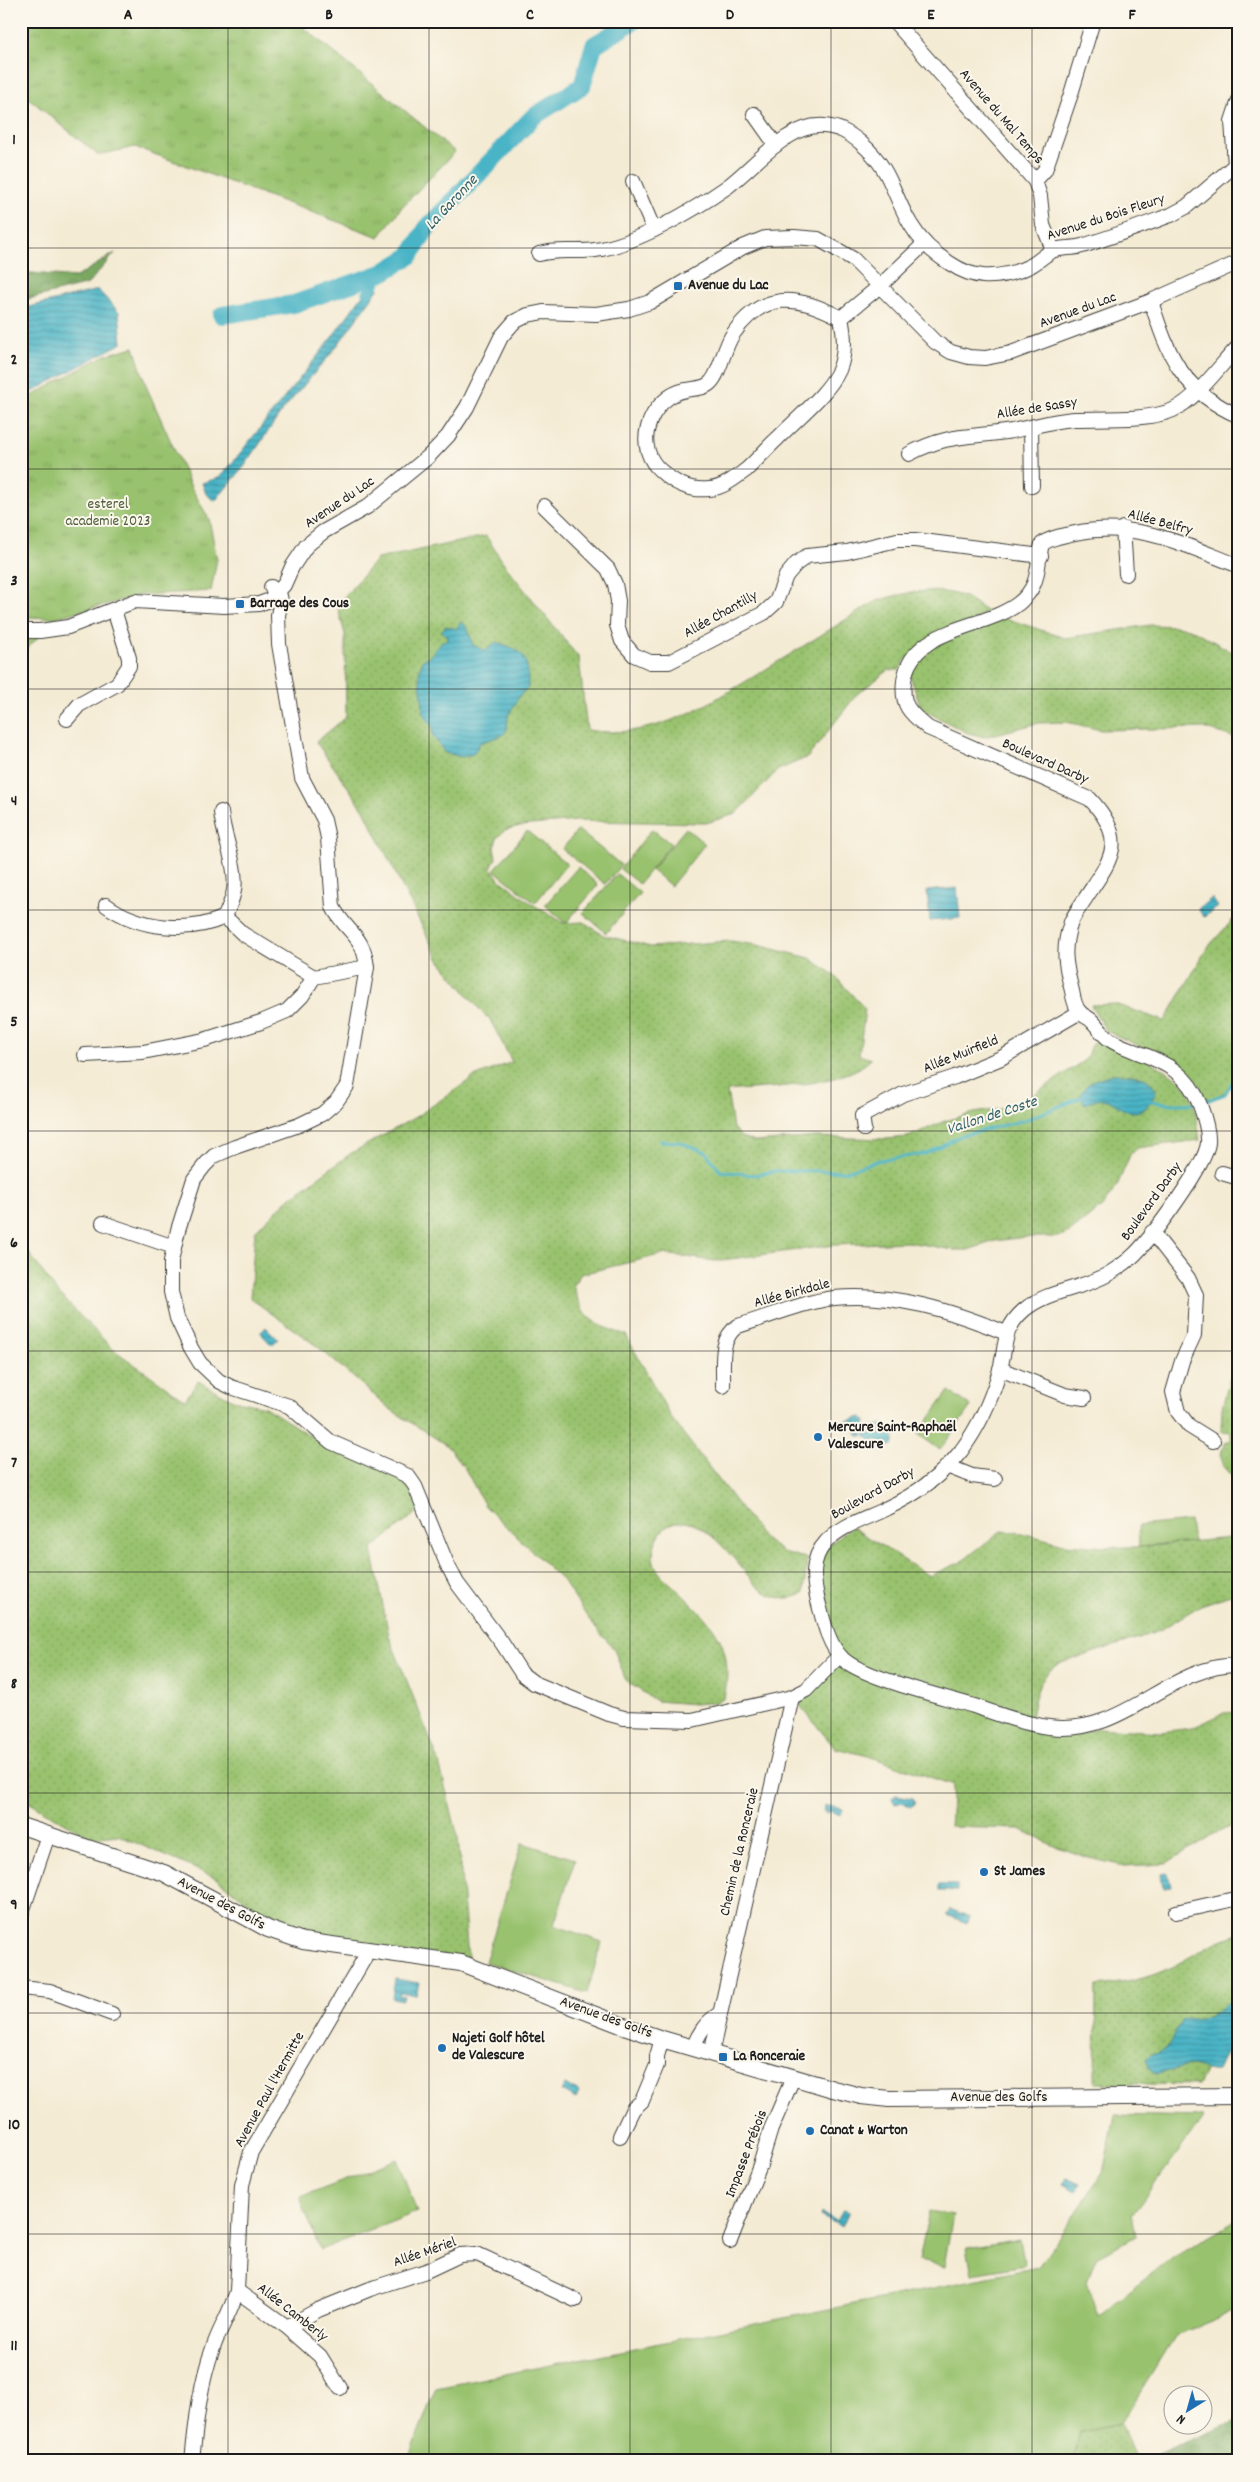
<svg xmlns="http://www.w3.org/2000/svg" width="1260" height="2482" font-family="Dekko,sans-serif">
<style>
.grass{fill:url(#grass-dots);stroke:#5a6f45}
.forest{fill:url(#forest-crowns);stroke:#4b623e}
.park{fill:url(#park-tufts);stroke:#5a6f45}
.pitch{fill:#99c26e;stroke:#5a6f45}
.water{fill:url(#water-rules);stroke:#326871}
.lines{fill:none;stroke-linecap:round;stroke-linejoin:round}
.stream{stroke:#49b4c6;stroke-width:3}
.canal{stroke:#49b4c6;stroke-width:10}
.river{stroke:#49b4c6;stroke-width:18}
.minor-casing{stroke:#3c3b38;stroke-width:16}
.major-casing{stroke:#3c3b38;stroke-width:18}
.minor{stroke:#fff;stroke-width:14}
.major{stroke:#fff;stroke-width:16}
.grid{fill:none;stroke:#1c1c1c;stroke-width:1;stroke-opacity:0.55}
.poi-dot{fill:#1f6fb2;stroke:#fbf7ec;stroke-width:2}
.labels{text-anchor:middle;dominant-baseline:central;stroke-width:4;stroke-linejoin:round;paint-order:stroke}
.street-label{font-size:15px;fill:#1c1c1c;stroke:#fbf7ec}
.poi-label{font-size:15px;font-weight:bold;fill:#1c1c1c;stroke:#fbf7ec;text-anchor:start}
.park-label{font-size:15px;fill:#4e5e3d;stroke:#fbf7ec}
.water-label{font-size:16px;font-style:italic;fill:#306068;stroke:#fbf7ec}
.neatline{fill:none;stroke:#1c1c1c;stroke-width:2}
.grid-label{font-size:16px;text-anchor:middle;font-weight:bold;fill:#1c1c1c}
</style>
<defs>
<pattern id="grass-dots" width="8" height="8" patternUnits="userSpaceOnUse" patternTransform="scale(1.25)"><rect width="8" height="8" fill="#99c26e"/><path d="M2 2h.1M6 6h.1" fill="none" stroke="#83a65f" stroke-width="1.8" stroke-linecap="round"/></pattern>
<pattern id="forest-crowns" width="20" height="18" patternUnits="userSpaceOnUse" patternTransform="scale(1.25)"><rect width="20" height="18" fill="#7aa861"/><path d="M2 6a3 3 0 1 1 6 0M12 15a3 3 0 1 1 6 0" fill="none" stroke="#63884f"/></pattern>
<pattern id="park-tufts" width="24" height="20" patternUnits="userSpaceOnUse" patternTransform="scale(1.25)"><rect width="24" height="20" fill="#99c26e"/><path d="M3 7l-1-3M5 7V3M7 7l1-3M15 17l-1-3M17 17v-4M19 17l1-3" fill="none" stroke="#83a65f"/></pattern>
<pattern id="water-rules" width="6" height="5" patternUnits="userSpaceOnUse" patternTransform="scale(1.25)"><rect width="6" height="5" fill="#49b4c6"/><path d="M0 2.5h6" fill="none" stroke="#3c92a0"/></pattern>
</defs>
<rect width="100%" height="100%" fill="#fbf7ec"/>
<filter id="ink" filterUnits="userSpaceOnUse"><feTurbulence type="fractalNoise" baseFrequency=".02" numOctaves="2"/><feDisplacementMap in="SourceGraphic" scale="10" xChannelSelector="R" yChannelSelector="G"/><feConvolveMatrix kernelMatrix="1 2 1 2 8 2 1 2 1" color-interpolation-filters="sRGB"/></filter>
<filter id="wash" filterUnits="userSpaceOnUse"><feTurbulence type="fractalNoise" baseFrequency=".0096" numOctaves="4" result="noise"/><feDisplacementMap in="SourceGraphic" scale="20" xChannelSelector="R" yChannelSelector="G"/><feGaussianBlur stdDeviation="1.12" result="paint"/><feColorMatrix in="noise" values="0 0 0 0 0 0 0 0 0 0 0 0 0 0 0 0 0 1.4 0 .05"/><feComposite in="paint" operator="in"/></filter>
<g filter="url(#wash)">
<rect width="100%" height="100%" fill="#f4ebd4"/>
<!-- grass -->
<g class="grass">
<path d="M486,536l21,32 72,90 8,72c68,11 121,-26 176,-59 38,-23 75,-47 113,-70 30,-9 58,-15 89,-4 7,3 15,11 23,15l-82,47 -6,11h-11l-32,24 -49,63 -30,13 -42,44 -30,9 -130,-2 -56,5 -15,4 -8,8 -3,10 2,10 -5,10 8,11 33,25 32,19 20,-1 19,13 48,12 80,-6 26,4 53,13 24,17 31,34 -6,46 12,4c-26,28 -106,28 -144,32l6,37 8,9 14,5 61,-5 70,2 22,-2 37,-16 29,-8 26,-4 29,-11 57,-39 5,-14 8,-7c23,11 68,28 85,47 12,13 13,38 16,55l-63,8 -7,7 -13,31 -14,20 -32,25 -12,6h-34l-30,4 -27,9h-14l-46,-8 -73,3 -120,16 -51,-7 -83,20 -8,11c10,35 20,39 53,50l46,84 93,121 21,14 21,4 -3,36c-18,7 -30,5 -45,-6 -20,-20 -64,-90 -96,-58 -7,8 -12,21 -9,32 2,10 11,17 18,23 38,37 64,55 52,113l-7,4 -22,2 -39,-3 -30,-20 -12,-32 -22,-25 -29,-43 -78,-75 -21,-39 -18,-22 -56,-36 -72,-62 -68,-49 5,-67 35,-33 60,-44 69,-39 55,-38 38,-15 -24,-46 -2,1 -47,-57 -75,-150 -48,-68 30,-25 -1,-83 -8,-29 40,-46z"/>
<polygon points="1005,618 1065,638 1150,625 1178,626 1195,631 1239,656 1239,739 1204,728 1101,730 1066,722 1039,723 984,737 968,733 921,709 910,675 917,662 934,645"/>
<polygon points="21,635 39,636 21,656"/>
<polygon points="1239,913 1239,1072 1225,1094 1209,1101 1205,1098 1198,1083 1175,1062 1106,1031 1091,1005 1115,1004 1165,1021 1207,948"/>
<polygon points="21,1242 57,1292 114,1350 185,1400 198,1381 233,1400 265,1407 320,1442 401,1471 422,1508 372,1549 389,1636 438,1759 458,1837 468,1958 467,1967 290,1927 266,1915 214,1877 118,1835 92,1838 21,1798"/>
<polygon points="1239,1343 1239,1484 1225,1469 1220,1454 1226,1442 1231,1441 1231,1432 1221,1431 1222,1408"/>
<path d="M852,1527l77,49 32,-14 40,-31 21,2 42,11 43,3h32l100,-10v55l-38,13 -44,27 -99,32c-23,15 -24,39 -29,64l44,6 26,-6 61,4 32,-4 32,-15 15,-1v111l-27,12 -47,29 -41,2 -35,-8 -37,-13 -32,-16 -70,-2 3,-42 -85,-29 -33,-8 -37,-45 2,-6 33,-25v-37l-12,-48 -2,-19 7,-21z"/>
<path d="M1239,1934v93l-20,16 -21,42 -103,-2 1,-97c23,-2 46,-6 67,-15 27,-12 47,-29 76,-37z"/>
<polygon points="1112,2423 1121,2423 1136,2461 1074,2461 1080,2431"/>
</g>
<!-- forest -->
<g class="forest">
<polygon points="115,253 88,284 21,301 21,272 76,277"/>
<polygon points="1239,2420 1239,2461 1140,2461"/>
</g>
<!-- park -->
<g class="park">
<polygon points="21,21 296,21 455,152 402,207 379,237 135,147 98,155 21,92"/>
<polygon points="134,347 147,388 191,487 209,519 217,559 211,591 141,595 54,618 21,617 21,402 105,355"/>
</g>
<!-- pitch -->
<g class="pitch">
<polygon points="686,828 705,844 671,886 651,870"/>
<polygon points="652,829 671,844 639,884 620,869"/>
<polygon points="578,830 621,865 605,884 562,849"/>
<polygon points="527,831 567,864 535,903 494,870"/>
<polygon points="578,867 598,885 566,923 545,905"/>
<polygon points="617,874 640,893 606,933 583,913"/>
<polygon points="949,1391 971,1406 940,1450 918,1434"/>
<polygon points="1190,1521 1193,1542 1139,1547 1138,1526"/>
<polygon points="522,1843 575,1859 554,1925 602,1942 587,1993 485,1962"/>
<polygon points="1115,2115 1204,2117 1132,2215 1136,2236 1096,2257 1087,2282 1098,2316 1174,2256 1239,2218 1239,2309 1176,2335 1121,2423 1080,2431 1074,2461 407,2461 436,2388 1038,2267 1103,2173"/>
<polygon points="397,2159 417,2212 320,2250 300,2197"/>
<polygon points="929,2211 953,2215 944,2266 919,2261"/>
<polygon points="1020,2239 1025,2265 972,2274 967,2248"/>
</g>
<!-- water -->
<g class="water">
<polygon points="372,282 379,288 334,350 282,411 244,467 215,501 206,494 202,483 218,478 225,472 327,344"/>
<polygon points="98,290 119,312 122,343 21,398 21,309"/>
<polygon points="252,303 254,318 223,318 222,312"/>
<path d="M461,622l6,5 6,18 13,6 10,-9c30,9 32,15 32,46l-8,7 -12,21 -1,14 -4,5 -23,8 -7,11 -11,3 -17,-4 -12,-17 -1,-11 -8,-10 -5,-43 3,-11 10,-7 10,-13 6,-1v-4l-7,-5 5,-5 10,3z"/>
<polygon points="957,888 960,918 930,921 927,891"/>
<polygon points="1212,898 1218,907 1204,917 1198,909"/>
<path d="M1112,1074c16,0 36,0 44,16 -4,14 -14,27 -31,20 -6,-2 -11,-8 -17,-10 -8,-3 -16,2 -23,4l-5,-9 6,-9 9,-6z"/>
<polygon points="266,1327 278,1339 272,1345 260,1333"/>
<polygon points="862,1417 866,1421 863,1436 858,1436 857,1432 851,1427 845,1429 843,1427 844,1422"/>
<polygon points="884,1424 894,1432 894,1444 886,1447 876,1439 871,1441 865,1436 867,1428"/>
<polygon points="896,1795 912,1798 915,1804 910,1807 903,1802 895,1804 892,1798"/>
<polygon points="825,1805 843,1809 841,1815 829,1811 828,1813 824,1812"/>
<polygon points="1168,1873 1171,1887 1163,1888 1161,1874"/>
<rect x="939" y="1885" width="18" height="6"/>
<polygon points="950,1909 970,1917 967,1923 947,1915"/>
<polygon points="395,1979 419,1983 416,1995 400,1992 399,1995 404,1996 403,2000 392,1998"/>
<path d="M1239,2002v31l-8,8 -14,30c-11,1 -18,-5 -28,-5 -3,0 -25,7 -32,8l-7,-5 -4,-10 4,-4 17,-7 15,-28 26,-3 21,-14z"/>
<polygon points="565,2084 579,2092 576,2099 561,2091"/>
<polygon points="1066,2178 1080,2184 1076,2191 1063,2184"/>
<polygon points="843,2209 849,2212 842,2227 821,2216 822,2213 837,2221"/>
</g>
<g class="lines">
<!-- stream -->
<g class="stream">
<path d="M1149,1100c10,4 34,5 45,3"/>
<polyline points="1203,1102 1225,1094 1239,1072"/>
<polyline points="660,1141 679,1142 706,1152 720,1171 754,1175 776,1171 847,1171 880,1160 925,1154 960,1136 1025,1120 1083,1097"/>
</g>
<!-- canal -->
<polyline class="canal" points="367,294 382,273"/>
<!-- river -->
<polyline class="river" points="222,315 294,304 382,273 410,256 427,228 533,117 582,86 594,45 634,21"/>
</g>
</g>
<g filter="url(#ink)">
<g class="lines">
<!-- minor casing -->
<g class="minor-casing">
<g id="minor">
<polyline points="894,21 1035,181 1040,196 1043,225 1053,250"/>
<polyline points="754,114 776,145"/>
<polyline points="1235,165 1232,121 1239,100"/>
<polyline points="633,181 654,230"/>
<polyline points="1035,181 1045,170 1071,94 1093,21"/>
<path d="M539,254c21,-6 36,-1 56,-4 40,-5 99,-40 132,-63 26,-19 61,-64 97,-61 15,1 25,7 37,17 32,28 30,49 50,82 10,17 23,29 40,39 9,6 21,11 32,12 16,1 33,-3 47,-10 8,-4 14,-11 22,-15 8,-4 20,-2 30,-5 30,-9 59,-20 89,-31l15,-8 49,-42h4"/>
<path d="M1151,301c17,55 32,91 88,115"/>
<path d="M841,318c-43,-23 -78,-28 -108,16 -9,13 -13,39 -22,48 -6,7 -16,6 -25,8 -18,3 -33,19 -38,37 -5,17 1,34 13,44 13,12 30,20 48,18 14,-1 26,-11 37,-19 11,-10 21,-22 32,-32 18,-19 50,-44 61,-68 7,-17 6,-34 2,-52l39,-32 44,-42"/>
<polyline points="1031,427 1032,486"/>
<path d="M909,454c40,-21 61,-16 103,-23 21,-4 42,-11 63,-12 28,-1 73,2 98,-9 24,-11 47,-45 66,-64"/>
<polyline points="544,506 608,569 615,584 618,601 617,625 622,641 634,655 650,662 669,662 764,613 776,602 786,576 796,564 807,556 847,552 897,540 915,540 1041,556"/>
<polyline points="1123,528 1126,574"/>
<path d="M1239,566c-57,-22 -102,-46 -164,-33 -12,3 -24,4 -33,11 -6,23 -1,41 -23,59 -34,27 -108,23 -115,78 -3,25 6,32 24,47l162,71c40,43 20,61 -7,103 -4,6 -9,13 -12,20 -9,26 -6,42 1,69 1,6 4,17 8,22 4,3 10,5 13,9 6,6 9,12 16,17 8,6 19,9 28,13 30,11 51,22 63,53 4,11 9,26 8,38 -2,22 -56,94 -73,111 -7,7 -17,14 -25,19 -27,17 -61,16 -86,37 -23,20 -17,37 -25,63 -8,27 -21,55 -38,78 -19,24 -46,44 -74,57 -19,10 -46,17 -61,34 -16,17 -13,38 -8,59 5,18 10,43 24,57 18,19 103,39 132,48 24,8 50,18 75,21 77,10 117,-62 190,-62"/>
<path d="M271,587l9,9 1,5 -3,14 1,29 23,134 22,42 4,18 5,69c14,27 30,26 34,60l-20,119 -11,16 -14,12 -23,11 -64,22 -21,9 -9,9 -11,14 -16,51 -7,31v31l6,26 14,30 9,15 19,18 12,6 58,19 42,36 77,34 7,10 32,78 10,19 45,60 20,31 12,9 75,31 15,4 68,2 100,-23 14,-7 33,-34"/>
<polyline points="21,631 40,631 68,627 135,601 224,606 259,604 270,600 284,585 292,567 306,546 323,532 367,507 428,457 448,436 467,407 501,337 514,322 528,315 543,312 596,314 629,309 650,302 743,247 765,238 794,237 818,239 836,249 853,259 935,342 951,352 969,357 985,358 1011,353 1151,301 1239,262"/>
<polyline points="67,719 79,705 117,684 129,666 129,658 114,610"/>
<path d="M221,812c2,24 17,55 13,78 -1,9 -6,18 -9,27"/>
<path d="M106,905c33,24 82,29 119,12l18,17 71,43"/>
<polyline points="85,1055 143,1052 204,1040 261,1022 287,1011 302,996 314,977 367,967"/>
<polyline points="864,1129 862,1116 903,1094 955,1077 1001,1058 1080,1012"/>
<polyline points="1222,1173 1239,1178"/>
<polyline points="103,1223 174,1247"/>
<polyline points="1152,1232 1188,1278 1196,1295 1194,1335 1182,1361 1173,1392 1178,1412 1189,1426 1213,1441"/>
<polyline points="1000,1369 1065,1395 1084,1398"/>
<path d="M723,1386c1,-21 -5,-47 15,-60 30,-9 65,-24 96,-28 59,-6 118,13 172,35"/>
<polyline points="947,1466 972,1476 995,1479"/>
<polyline points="1176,1912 1239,1898"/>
<polyline points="21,1915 48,1835"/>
<polyline points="21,1988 50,1991 112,2014"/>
<path d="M693,2048c6,-15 12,-25 26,-34"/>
<polyline points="711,2054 792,1697"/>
<polyline points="620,2136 633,2109 642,2101 657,2065 657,2056 662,2039"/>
<polyline points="730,2241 760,2165 771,2129 793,2078"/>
<polyline points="237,2291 287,2327 320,2356 340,2388"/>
<polyline points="287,2327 318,2310 370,2289 426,2271 460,2255 477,2254 575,2300"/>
<path d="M192,2461c4,-38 8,-78 21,-113 7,-20 18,-37 24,-57l5,-106 9,-33 113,-193 3,-9"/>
</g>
</g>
<!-- major casing -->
<g class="major-casing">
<polyline id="major" points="21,1826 164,1873 268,1929 303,1941 461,1963 621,2025 662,2039 833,2089 861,2096 889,2099 1239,2096"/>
</g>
<!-- minor -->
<use href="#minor" class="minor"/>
<!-- major -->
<use href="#major" class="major"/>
</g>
</g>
<!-- grid -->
<path class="grid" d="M228,21v2440M429,21v2440M630,21v2440M831,21v2440M1032,21v2440M21,248h1218M21,469h1218M21,689h1218M21,910h1218M21,1131h1218M21,1351h1218M21,1572h1218M21,1793h1218M21,2013h1218M21,2234h1218"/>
<!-- markers -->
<g class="poi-dot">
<rect x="673" y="281" width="10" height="10" rx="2.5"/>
<rect x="235" y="599" width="10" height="10" rx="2.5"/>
<circle cx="818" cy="1437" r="5"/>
<circle cx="984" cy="1872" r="5"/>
<circle cx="442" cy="2048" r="5"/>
<rect x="718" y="2052" width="10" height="10" rx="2.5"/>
<circle cx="810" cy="2131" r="5"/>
</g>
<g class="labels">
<!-- street labels -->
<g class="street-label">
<text transform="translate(1001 117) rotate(49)">Avenue du Mal Temps</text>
<text transform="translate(1106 218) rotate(-18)">Avenue du Bois Fleury</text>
<text transform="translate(1078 311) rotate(-20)">Avenue du Lac</text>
<text transform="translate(1037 409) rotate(-9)">Allée de Sassy</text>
<text transform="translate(340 503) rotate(-34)">Avenue du Lac</text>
<text transform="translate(1160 523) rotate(15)">Allée Belfry</text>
<text transform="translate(721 615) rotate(-29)">Allée Chantilly</text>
<text transform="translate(1045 762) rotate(24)">Boulevard Darby</text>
<text transform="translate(961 1055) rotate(-22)">Allée Muirfield</text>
<text transform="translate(1152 1202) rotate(-54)">Boulevard Darby</text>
<text transform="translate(792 1294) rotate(-15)">Allée Birkdale</text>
<text transform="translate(873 1494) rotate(-29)">Boulevard Darby</text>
<text transform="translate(740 1852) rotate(-77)">Chemin de la Ronceraie</text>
<text transform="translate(221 1904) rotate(28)">Avenue des Golfs</text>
<text transform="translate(606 2018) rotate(20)">Avenue des Golfs</text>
<text transform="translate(270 2090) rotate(-61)">Avenue Paul l'Hermitte</text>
<text x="999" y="2098">Avenue des Golfs</text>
<text transform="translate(747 2154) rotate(-69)">Impasse Prébois</text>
<text transform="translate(425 2253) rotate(-19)">Allée Mériel</text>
<text transform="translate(292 2313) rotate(38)">Allée Camberly</text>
</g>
<!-- poi labels -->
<g class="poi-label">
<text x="688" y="286">Avenue du Lac</text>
<text x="250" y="604">Barrage des Cous</text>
<text x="828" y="1428">Mercure Saint-Raphaël<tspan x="828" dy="17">Valescure</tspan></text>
<text x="994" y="1872">St James</text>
<text x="452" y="2039">Najeti Golf hôtel<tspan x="452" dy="17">de Valescure</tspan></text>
<text x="733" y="2057">La Ronceraie</text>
<text x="820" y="2131">Canat &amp; Warton</text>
</g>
<!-- park labels -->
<g class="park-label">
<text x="108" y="505">esterel<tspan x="108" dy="17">academie 2023</tspan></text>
</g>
<!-- water labels -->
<g class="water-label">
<text transform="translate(452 203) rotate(-47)">La Garonne</text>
<text transform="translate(992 1116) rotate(-18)">Vallon de Coste</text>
</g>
</g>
<!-- margin -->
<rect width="1260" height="2482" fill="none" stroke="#fbf7ec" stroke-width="55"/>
<!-- north arrow -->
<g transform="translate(1188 2410) rotate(217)"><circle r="24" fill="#fbf7ec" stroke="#a29f99"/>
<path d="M0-4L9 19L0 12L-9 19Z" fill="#1f6fb2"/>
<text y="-8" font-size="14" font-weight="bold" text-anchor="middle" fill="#1c1c1c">N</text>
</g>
<rect x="28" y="28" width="1204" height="2426" class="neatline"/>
<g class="grid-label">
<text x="128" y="19">A</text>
<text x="329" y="19">B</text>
<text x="530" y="19">C</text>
<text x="730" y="19">D</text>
<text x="931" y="19">E</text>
<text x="1132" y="19">F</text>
<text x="14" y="144">1</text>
<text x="14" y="364">2</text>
<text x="14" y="585">3</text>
<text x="14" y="805">4</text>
<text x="14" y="1026">5</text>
<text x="14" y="1247">6</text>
<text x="14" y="1467">7</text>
<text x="14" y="1688">8</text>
<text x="14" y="1909">9</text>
<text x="14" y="2129">10</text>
<text x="14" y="2350">11</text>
</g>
</svg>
